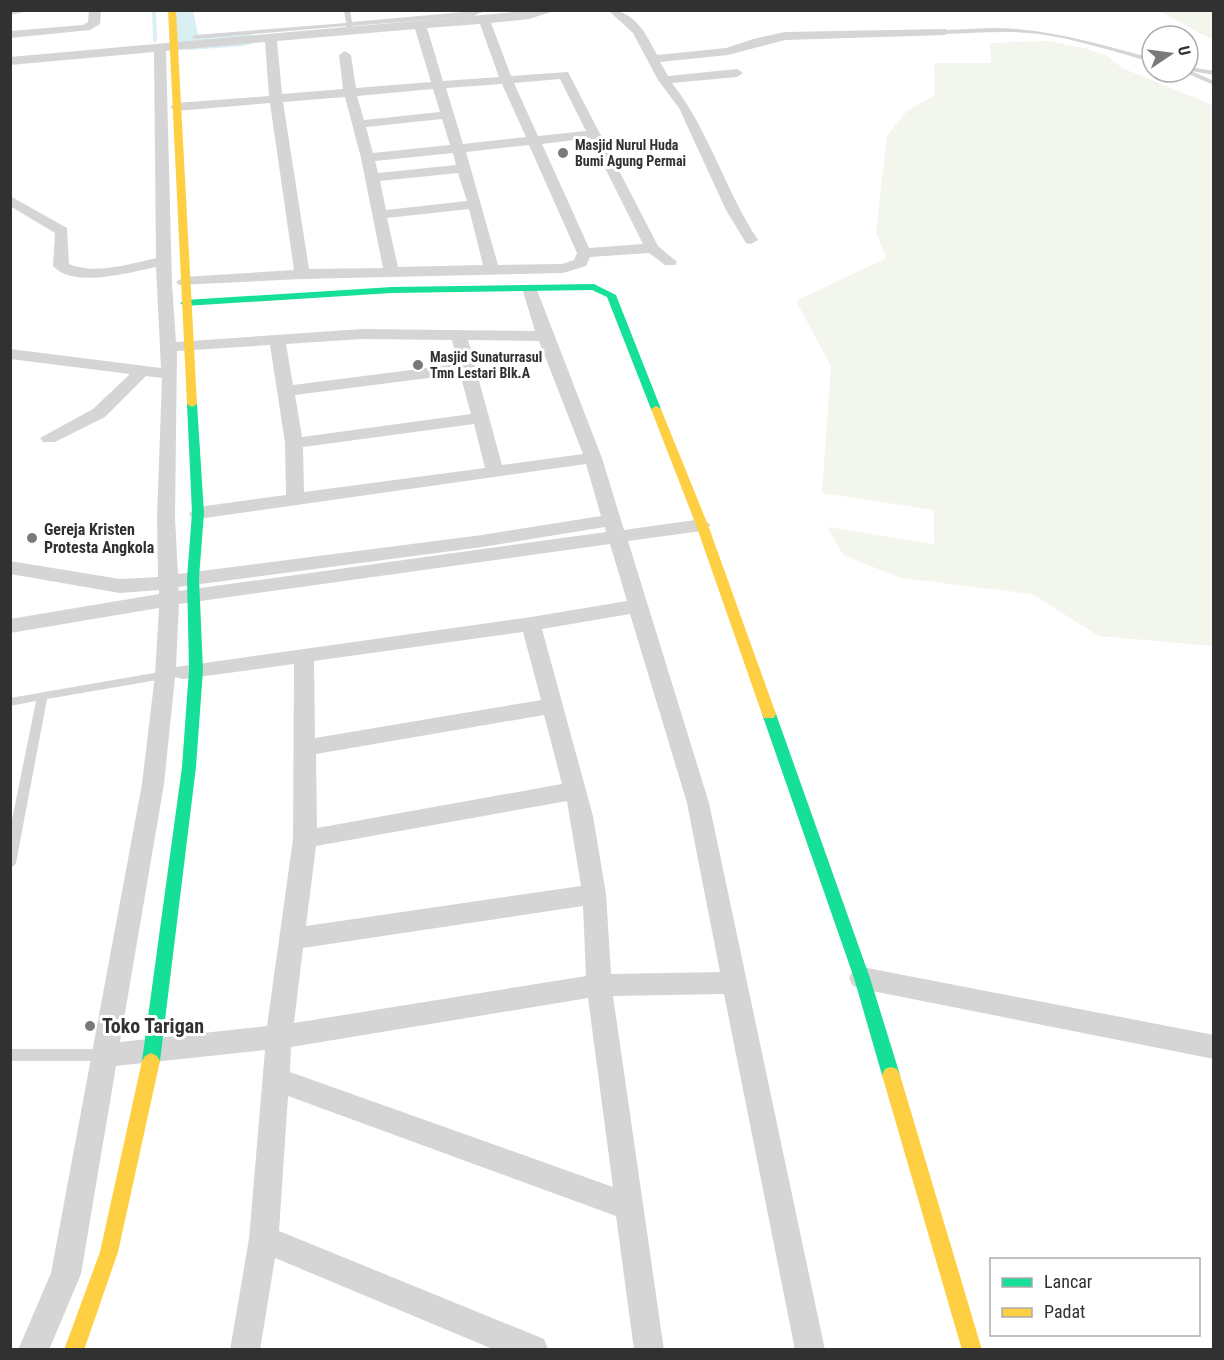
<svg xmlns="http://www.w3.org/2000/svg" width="1224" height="1360" font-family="'Roboto Condensed',sans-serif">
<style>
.green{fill:#f3f6ed}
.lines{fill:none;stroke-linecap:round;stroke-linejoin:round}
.stream{stroke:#d9eff4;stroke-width:4}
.river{fill:#d9eff4;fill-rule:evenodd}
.lane{fill:#d5d5d5;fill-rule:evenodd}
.street{fill:#d5d5d5;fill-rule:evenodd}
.fast{fill:#16e098;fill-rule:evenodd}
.slow{fill:#ffcf43;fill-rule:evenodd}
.poi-dot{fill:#797979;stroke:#fff;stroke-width:2}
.labels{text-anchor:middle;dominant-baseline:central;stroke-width:6;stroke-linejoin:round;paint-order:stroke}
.far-poi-label{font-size:14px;font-weight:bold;fill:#313131;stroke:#fff;text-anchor:start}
.poi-label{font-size:16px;font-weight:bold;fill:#313131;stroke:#fff;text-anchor:start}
.near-poi-label{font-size:20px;font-weight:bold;fill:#313131;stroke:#fff;text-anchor:start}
</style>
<rect width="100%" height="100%" fill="#fff"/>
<!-- green -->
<g class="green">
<polygon points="1159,11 1213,11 1213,40"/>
<polygon points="1047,41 1084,48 1108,56 1122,68 1213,105 1213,646 1099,636 1032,594 901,578 843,555 827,527 934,544 934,510 822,493 831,366 796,301 886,258 876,232 887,136 907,111 935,95 934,63 991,63 990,43"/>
</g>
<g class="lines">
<!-- stream -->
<polyline class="stream" points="154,10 155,40"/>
<!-- river -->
<polygon class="river" points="171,10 193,10 198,35 243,32 251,34 255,39 251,44 243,46 188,50 180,48 176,43"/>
<!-- lane -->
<g class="lane">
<polygon points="344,10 350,10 352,22 486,10 474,16 352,26 353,31 350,33 347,31 346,26 195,39 192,37 195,35 346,23"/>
<path d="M992,28c56,0 106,16 160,30v4c-38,-10 -75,-23 -113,-28 -31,-4 -63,-1 -94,0l-3,-2 3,-2z"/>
<polygon points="1190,67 1214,71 1214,75 1191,71 1214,81 1214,85 1186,73 1185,72 1188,72 1188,68"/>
<polygon points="165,671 170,675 169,678 47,699 16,863 14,866 10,868 10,830 36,701 10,706 10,698"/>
<polygon points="10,1049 105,1049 110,1051 112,1055 110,1059 105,1061 10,1061"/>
</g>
<!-- street -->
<g class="street">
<polygon points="10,10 33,10 10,15"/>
<polygon points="89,10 101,10 100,24 90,30 10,38 10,31 83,25 88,22"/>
<path d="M537,10h20l-28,9 -38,4 20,53 57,-4 90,174 19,16 -2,3h-10l-16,-12 -59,4 -4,9 -23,7 -261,6 -123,6 -3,-3 8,-5 110,-7 -24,-167 -94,8 -6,-4 6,-4 93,-7 -4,-54 -99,9 6,233 4,58 186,-13 173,2 -13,-43 3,-3h10l67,173 22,72 78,-11 9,6 -9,6 -74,10 81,262 116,547h-30l-71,-356 -111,2 51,354h-30l-18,-134 -328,-120 -9,135 265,108 4,11h-53l-220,-92 -15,92h-30l19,-111 16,-189 -149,16 -35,208 -32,76h-31l33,-77 91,-489 13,-109 4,-67 -149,25v-14l149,-25v-4l-39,3 -110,-19v-13l110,18 38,-2 -1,-59 5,-140 -16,-2 -41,41 -50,25h-12l-3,-4 53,-29 37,-35 -120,-15v-10l151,19 -5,-101c-25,5 -83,22 -103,-1l2,-33 -45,-27v-10l57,32 2,36c26,11 60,0 87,-6l-2,-206 -144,13v-8zM480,24l19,53 -56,4 -16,-53zM415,29l16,53 -75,6 -5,-33 -6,-4 -6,4 4,34 -61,5 -5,-53zM560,79l26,52 -48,5 -24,-53zM502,84l24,53 -63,7 -17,-56zM433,89l7,23 -76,8 -7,-24zM345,97l16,61 22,110 -74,1 -26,-167zM442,119l8,26 -77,8 -7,-26zM590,138l53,106 -54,4 -47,-104zM529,145l48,108 -3,7 -12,4 -64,1 -32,-113zM453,153l3,12 -78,8 -3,-12zM458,173l9,28 -81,9 -6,-29zM469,209l14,56 -85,2 -11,-49zM362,339l90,1 6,24 -165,21 -7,-41zM468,340l71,1 44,113 -81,11zM270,345l15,98 1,52 -88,12 -9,6 2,4 7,2 388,-55 15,52 -119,19 -304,39 -3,-56 2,-167zM460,374l11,40 -169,23 -7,-42zM474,424l11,44 -181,24 -1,-45zM605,527l1,5 -427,59 -1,-4 304,-40zM610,544l17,57 -96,16 -355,50 3,-63zM630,614l57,189 33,169 -109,2 -5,-80 -13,-78 -51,-187zM523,632l18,68 -226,38 -1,-77zM294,664l-1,175 -26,187 -147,16 44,-258 11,-107 8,2zM544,715l18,69 -245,44 -1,-74zM567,801l14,85 -275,40 10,-80zM583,906l3,70 -292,47 9,-75zM588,998l25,189 -323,-115 1,-25z"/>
<path d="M608,10c26,0 38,23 49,45l69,-7 27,-9 32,-7 160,-3 6,3 -6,3 -160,5 -57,15 -68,7 8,14 69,-7 6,4 -6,4 -65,6c37,47 53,107 86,157l-7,4 -5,-1 -20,-33 -47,-102 -21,-28 -25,-47z"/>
<polygon points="862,967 1214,1035 1214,1059 862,989 853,986 849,978 853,970"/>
</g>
<!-- fast -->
<g class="fast">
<polygon points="594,284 616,295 661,409 660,411 652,411 651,409 607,297 592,290 392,293 185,306 180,303 185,300 392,287"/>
<polygon points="192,401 197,404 204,513 199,578 203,670 196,767 160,1061 157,1066 151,1069 145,1066 142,1061 182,767 189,670 187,578 192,513 187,404"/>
<polygon points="769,709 774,710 776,714 870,978 900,1075 897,1081 891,1083 885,1081 882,1075 854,978 762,714 764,710"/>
</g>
<!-- slow -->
<g class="slow">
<polygon points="168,10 176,10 197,404 192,407 187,404"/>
<polygon points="656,406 661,409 708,525 776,714 774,718 764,718 762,714 696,525 651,409"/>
<polygon points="151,1053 157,1056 160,1061 118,1252 84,1350 64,1350 100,1252 142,1061 145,1056"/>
<polygon points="891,1067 897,1069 900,1075 982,1350 962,1350 882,1075 885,1069"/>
</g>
</g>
<!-- markers -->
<g class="poi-dot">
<circle cx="563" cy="153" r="6"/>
<circle cx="418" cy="365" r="6"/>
<circle cx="32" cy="538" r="6"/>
<circle cx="90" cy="1026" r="6"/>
</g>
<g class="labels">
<!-- far-poi labels -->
<g class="far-poi-label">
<text x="575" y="145">Masjid Nurul Huda<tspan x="575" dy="16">Bumi Agung Permai</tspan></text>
<text x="430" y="357">Masjid Sunaturrasul<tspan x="430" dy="16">Tmn Lestari Blk.A</tspan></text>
</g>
<!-- poi labels -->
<g class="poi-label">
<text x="44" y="529">Gereja Kristen<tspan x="44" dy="18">Protesta Angkola</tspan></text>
</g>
<!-- near-poi labels -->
<g class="near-poi-label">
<text x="102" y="1026">Toko Tarigan</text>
</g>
</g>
<!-- border -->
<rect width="1224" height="1360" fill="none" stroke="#313131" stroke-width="24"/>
<!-- legend -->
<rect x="990" y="1258" width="210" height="78" fill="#ffffff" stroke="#adadad" stroke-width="1.5"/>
<rect x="1002" y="1278" width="30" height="9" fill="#16e098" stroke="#adadad" stroke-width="1.5"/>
<text x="1044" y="1288" font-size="18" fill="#313131">Lancar</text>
<rect x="1002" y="1308" width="30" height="9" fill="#ffcf43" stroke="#adadad" stroke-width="1.5"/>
<text x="1044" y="1318" font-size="18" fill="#313131">Padat</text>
<!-- north arrow -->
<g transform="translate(1170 54) rotate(77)"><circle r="28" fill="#ffffff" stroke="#adadad" stroke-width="1.5"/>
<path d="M0-4.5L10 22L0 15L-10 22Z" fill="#797979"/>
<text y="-9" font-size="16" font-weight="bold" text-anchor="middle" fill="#313131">U</text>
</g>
</svg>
